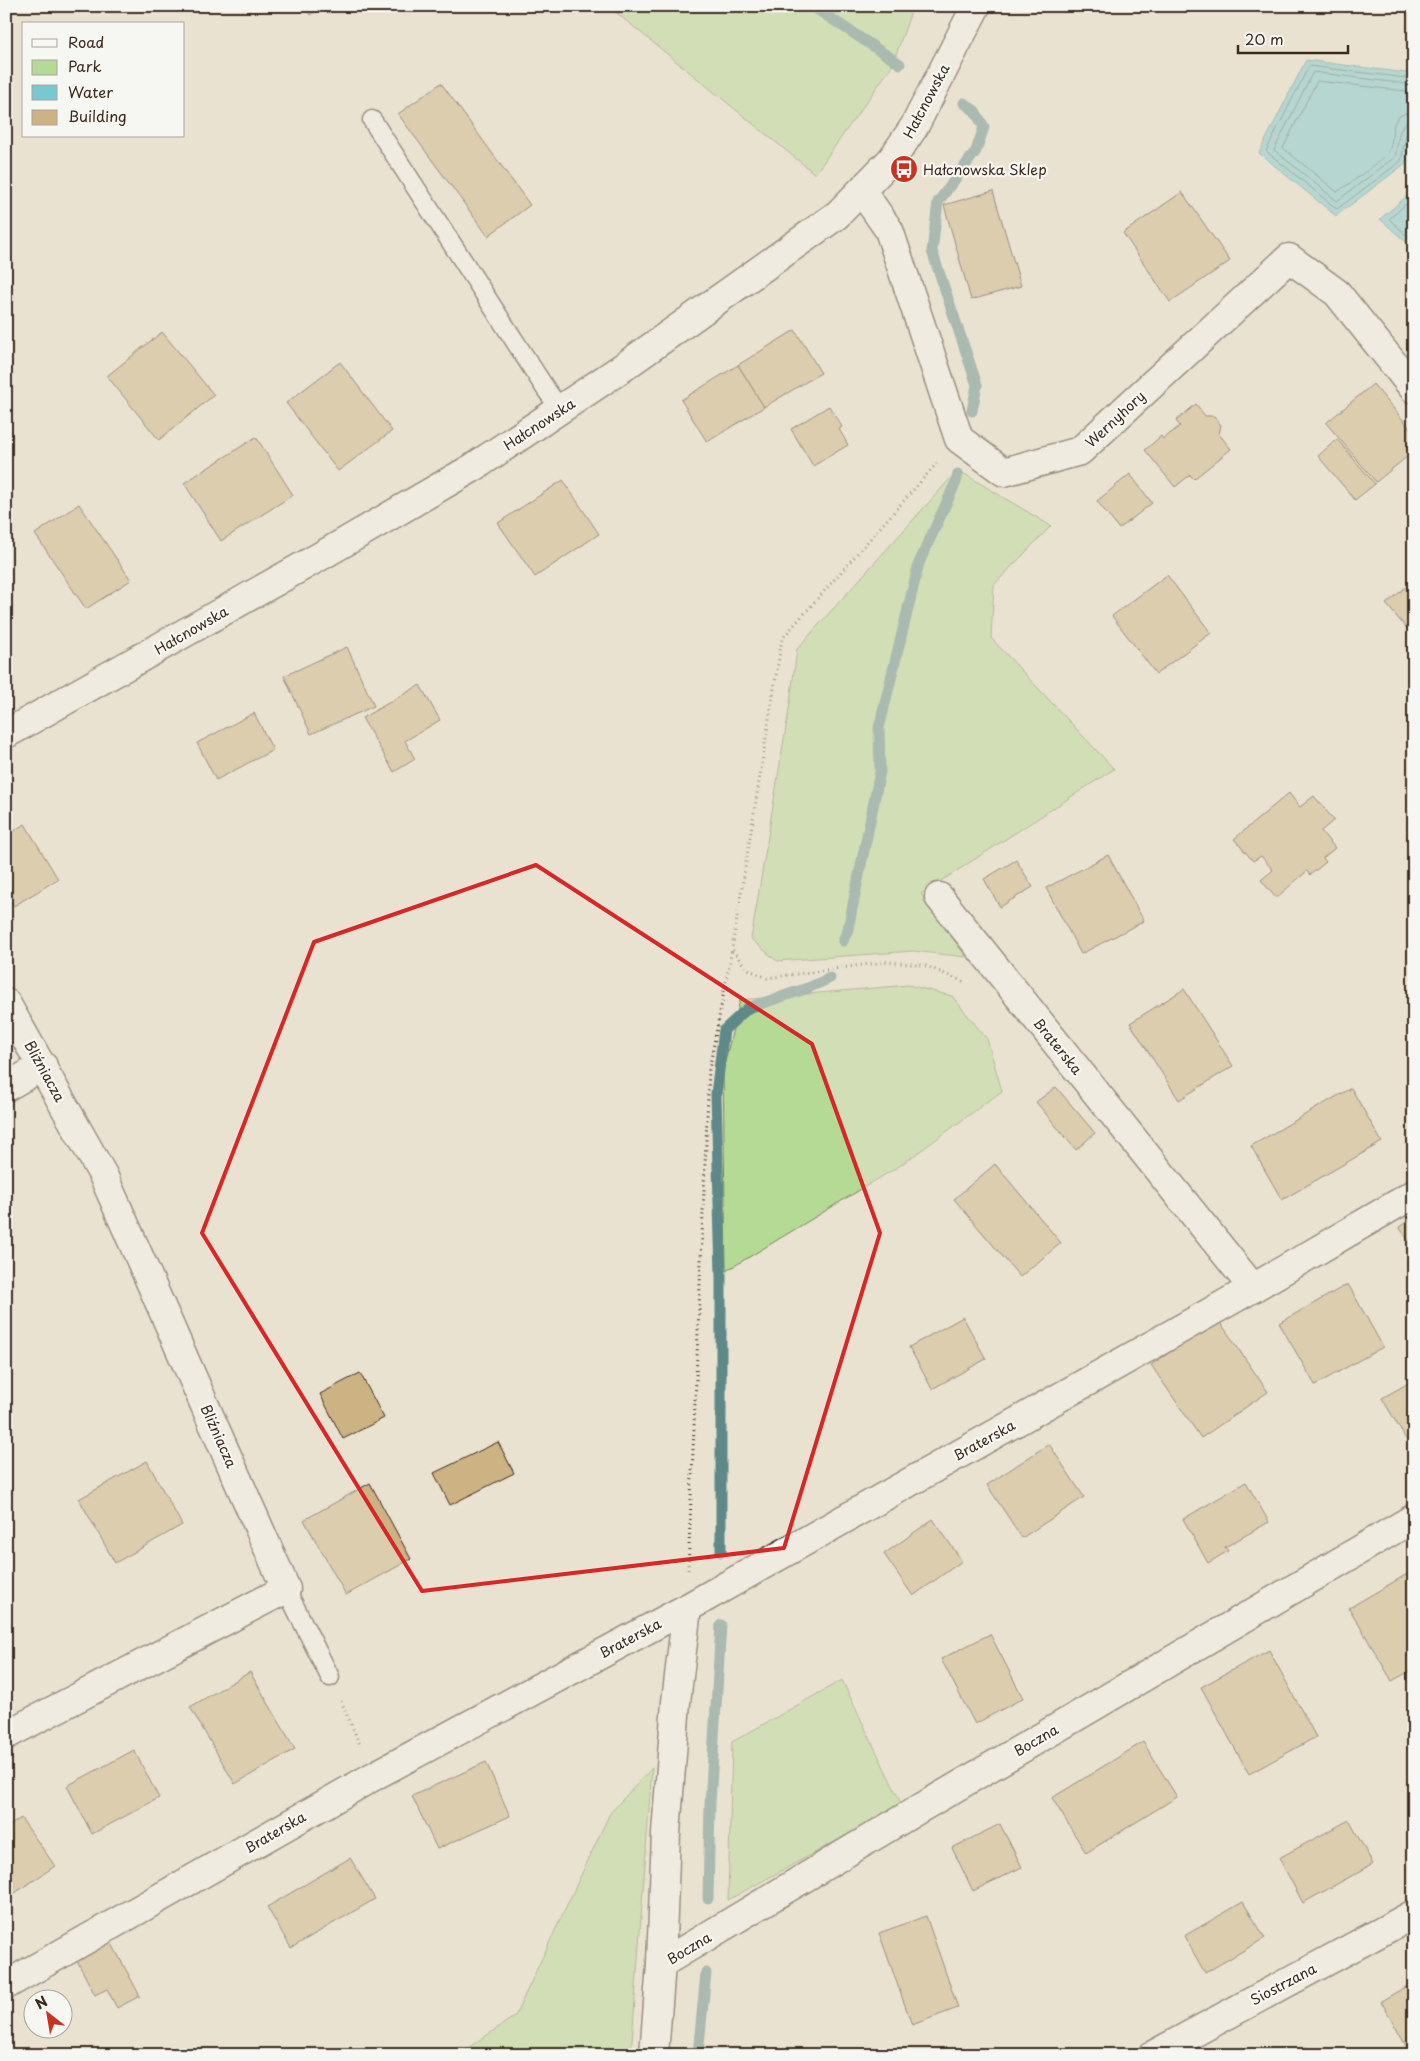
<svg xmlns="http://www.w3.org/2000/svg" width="1420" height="2061" font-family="'Playpen Sans',sans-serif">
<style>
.green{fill:#b4da95;stroke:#78825a}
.water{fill:#77c8d0;stroke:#5f8989}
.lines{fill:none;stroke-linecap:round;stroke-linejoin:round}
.shore{stroke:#536965;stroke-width:1}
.stream{stroke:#5f8989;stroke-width:11}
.building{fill:#cdb383;stroke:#3b2a1e}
.lane-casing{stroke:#3b2a1e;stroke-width:21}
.street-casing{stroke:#3b2a1e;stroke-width:31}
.secondary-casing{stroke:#3b2a1e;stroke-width:31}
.path{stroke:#3b2a1e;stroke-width:3;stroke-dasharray:1 4;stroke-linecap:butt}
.lane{stroke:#f6f6f2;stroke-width:18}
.street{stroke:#f6f6f2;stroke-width:28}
.secondary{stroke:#f6f6f2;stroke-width:28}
.marked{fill:none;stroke:#d62828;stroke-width:4;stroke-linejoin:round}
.labels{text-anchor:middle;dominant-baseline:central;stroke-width:4.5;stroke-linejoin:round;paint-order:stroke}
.street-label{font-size:14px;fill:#3b2a1e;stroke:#f6f6f2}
.poi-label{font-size:14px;fill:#3b2a1e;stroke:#f6f6f2;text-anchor:start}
</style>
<rect width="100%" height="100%" fill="#eae2d1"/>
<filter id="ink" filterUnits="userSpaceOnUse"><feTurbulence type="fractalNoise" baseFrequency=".02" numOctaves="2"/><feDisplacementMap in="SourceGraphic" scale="10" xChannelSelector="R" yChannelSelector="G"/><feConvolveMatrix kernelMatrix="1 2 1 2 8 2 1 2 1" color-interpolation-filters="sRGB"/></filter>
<g filter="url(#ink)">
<!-- green -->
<g class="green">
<polygon points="608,6 913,6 892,66 815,174"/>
<polygon points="958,470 1051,526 994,585 991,638 1114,769 921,894 966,957 913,951 777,961 751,939 789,709 797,649"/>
<polygon points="908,985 952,996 987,1039 1002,1091 901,1165 726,1271 723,1070 740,1000"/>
<polygon points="842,1680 902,1805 728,1900 732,1742"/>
<polygon points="652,1768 631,2055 458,2055 515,2016 610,1813"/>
</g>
<!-- water -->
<g class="water">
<polygon points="1306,60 1414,74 1414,118 1406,163 1336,216 1259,153"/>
<polygon points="1414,190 1414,249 1380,219"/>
</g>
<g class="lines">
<!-- shore -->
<g class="shore">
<polyline points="1414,79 1309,66 1266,151 1337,209 1401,161 1407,130 1409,127 1414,126"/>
<path d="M1414,85l-101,-13 -39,78 63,51 58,-44c4,-13 1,-36 19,-37"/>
<path d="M1414,92l-97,-11 -34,67 54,44c12,-8 42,-29 50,-38 11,-13 -4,-41 27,-42"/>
<polyline points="1414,197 1389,219 1414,242"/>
</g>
<!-- stream -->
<g class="stream">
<polyline points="812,6 900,64"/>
<polyline points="964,103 975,111 984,127 976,151 938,202 932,251 977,385 972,411"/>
<polyline points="843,941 848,929 880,772 879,728 919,563 956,482 958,474"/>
<polyline points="721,1552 721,1276 716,1094 724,1030 748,1008 808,988 830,978"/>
<polyline points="708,1899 710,1804 721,1625"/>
<polyline points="698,2055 706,1973"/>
</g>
</g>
<!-- building -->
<g class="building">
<polygon points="304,6 323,6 310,15"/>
<polygon points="441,83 530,205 488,236 398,114"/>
<polygon points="993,191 1021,286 971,300 944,205"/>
<polygon points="1182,192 1230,261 1170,302 1123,233"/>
<polygon points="795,330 821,373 764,407 738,365"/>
<polygon points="162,332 214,395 159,440 107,376"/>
<polygon points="340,362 392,431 338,471 286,403"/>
<polygon points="738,365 764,407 707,442 681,400"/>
<polygon points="1373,384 1414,433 1414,451 1376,482 1326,423"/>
<polygon points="1196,404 1205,416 1214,416 1221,425 1219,434 1231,449 1194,479 1190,475 1175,487 1145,450 1161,436 1163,439 1180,426 1176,421"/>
<polygon points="829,406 842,427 839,429 848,445 813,466 791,429"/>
<polygon points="256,437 293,495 221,541 184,483"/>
<polygon points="1337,439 1375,484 1355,500 1318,456"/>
<polygon points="1130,474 1152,503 1119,529 1097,501"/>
<polygon points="563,480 599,534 535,577 498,523"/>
<polygon points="79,504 131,580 86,609 35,534"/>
<polygon points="1167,575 1211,633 1156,674 1112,616"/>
<polygon points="1414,580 1414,637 1386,604"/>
<polygon points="347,647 374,706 311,734 284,676"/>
<polygon points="420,685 440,720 405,741 415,759 394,772 362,718"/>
<polygon points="254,713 273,750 216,780 197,743"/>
<polygon points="1289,793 1300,807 1314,796 1334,820 1321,831 1335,848 1323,858 1326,862 1310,875 1307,871 1276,898 1261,880 1273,870 1261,856 1253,861 1234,839"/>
<polygon points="25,824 58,879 14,906 6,893 6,835"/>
<polygon points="1108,855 1144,921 1081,954 1046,888"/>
<polygon points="1016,860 1033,887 1000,907 984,879"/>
<polygon points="1184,989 1233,1066 1179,1100 1130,1023"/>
<polygon points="1056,1087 1095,1133 1076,1150 1036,1102"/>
<polygon points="1351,1088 1382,1142 1282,1200 1251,1146"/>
<polygon points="995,1164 1061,1243 1020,1277 954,1199"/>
<polygon points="1414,1217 1414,1248 1399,1227"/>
<polygon points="1348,1284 1383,1347 1315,1385 1279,1323"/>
<polygon points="963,1317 986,1359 932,1389 909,1347"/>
<polygon points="1218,1319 1268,1392 1201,1438 1151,1365"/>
<polygon points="360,1373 384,1418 343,1439 320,1394"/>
<polygon points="1414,1380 1414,1453 1382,1398"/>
<polygon points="498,1442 514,1473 450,1505 434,1473"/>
<polygon points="1049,1444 1084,1497 1022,1538 987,1485"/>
<polygon points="147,1461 182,1525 115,1563 79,1499"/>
<polygon points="1246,1482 1269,1522 1225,1547 1228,1551 1208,1563 1183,1519"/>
<polygon points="370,1483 411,1559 346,1595 304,1520"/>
<polygon points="933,1519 962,1561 913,1596 884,1554"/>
<polygon points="1414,1570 1414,1669 1392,1681 1349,1608"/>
<polygon points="990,1634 1023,1698 975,1724 941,1659"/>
<polygon points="1269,1650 1316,1737 1249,1774 1201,1687"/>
<polygon points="250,1672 295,1749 235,1784 190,1707"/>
<polygon points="1143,1742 1177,1797 1086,1853 1052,1798"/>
<polygon points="134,1750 159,1798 92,1834 67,1786"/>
<polygon points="486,1762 510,1816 437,1849 412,1796"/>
<polygon points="21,1818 55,1866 6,1899 6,1828"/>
<polygon points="1349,1820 1373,1864 1303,1903 1279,1858"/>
<polygon points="1000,1824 1022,1867 973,1891 952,1848"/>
<polygon points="350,1858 375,1899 291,1948 267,1907"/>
<polygon points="1243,1902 1265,1938 1205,1973 1184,1936"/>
<polygon points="926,1916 958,2008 912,2025 879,1933"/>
<polygon points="110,1940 140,1996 117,2008 107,1989 95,1995 76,1959"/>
<polygon points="1414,1982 1414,2055 1411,2055 1381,2001"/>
<polygon points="1307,2047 1311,2055 1291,2055"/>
</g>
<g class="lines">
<!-- lane casing -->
<g class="lane-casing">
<g id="lane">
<polyline points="372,120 547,391 561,410"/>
<polyline points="286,1589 330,1677"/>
</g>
</g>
<!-- street casing -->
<g class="street-casing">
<g id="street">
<polyline points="862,191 889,230 959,439 1004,472 1080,451 1289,258 1337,293 1414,389"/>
<polyline points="939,897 1253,1288"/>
<polyline points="6,1003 103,1175 286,1589 6,1735"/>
<polyline points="6,1087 43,1066"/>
<polyline points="661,1964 919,1809 1414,1518"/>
<polyline points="6,1985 374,1776 687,1608 1253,1288 1414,1194"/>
<polyline points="654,2055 661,1964 666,1833 676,1702 687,1608"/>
<polyline points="1153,2055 1414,1914"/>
</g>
</g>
<!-- secondary casing -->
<g class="secondary-casing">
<polyline id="secondary" points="6,734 326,553 474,467 622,368 837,215 892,159 914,127 976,6"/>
</g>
<!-- path -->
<g class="path">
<polyline points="937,463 782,639 732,949 746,968 767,978 885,962 924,965 964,982"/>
<polyline points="688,1570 709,1070 732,949"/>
<polyline points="341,1701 360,1745"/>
</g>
<!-- lane -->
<use href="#lane" class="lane"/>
<!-- street -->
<use href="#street" class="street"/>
<!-- secondary -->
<use href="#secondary" class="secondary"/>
</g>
</g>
<!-- marked area -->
<path d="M0 0H1420V2061H0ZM536,865l276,179 68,189 -96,315 -362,43 -220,-358 112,-291z" fill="#eae2d1" fill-opacity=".55" fill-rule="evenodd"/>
<path class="marked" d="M536,865l276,179 68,189 -96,315 -362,43 -220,-358 112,-291z"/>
<!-- icons -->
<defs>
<g id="bus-disc" transform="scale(1.4375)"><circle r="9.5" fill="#c8321e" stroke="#f6f6f2"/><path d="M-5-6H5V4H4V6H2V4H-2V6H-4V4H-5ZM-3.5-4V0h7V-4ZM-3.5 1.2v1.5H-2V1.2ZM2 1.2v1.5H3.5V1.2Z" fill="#fff"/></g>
</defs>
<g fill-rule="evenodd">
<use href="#bus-disc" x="904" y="169"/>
</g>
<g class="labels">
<!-- street labels -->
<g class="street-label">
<text transform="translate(926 101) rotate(-62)">Hałcnowska</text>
<text transform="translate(1115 419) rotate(-43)">Wernyhory</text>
<text transform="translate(539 424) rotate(-33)">Hałcnowska</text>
<text transform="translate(191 630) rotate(-30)">Hałcnowska</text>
<text transform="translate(1058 1046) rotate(51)">Braterska</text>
<text transform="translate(45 1071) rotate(61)">Bliźniacza</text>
<text transform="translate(219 1436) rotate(66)">Bliźniacza</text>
<text transform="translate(984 1440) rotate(-29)">Braterska</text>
<text transform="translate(630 1638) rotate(-28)">Braterska</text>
<text transform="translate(1036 1740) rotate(-30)">Boczna</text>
<text transform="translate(275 1832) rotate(-30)">Braterska</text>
<text transform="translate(689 1948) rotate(-31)">Boczna</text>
<text transform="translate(1283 1984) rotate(-28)">Siostrzana</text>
</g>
<!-- poi labels -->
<g class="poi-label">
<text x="923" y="169">Hałcnowska Sklep</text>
</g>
</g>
<!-- margin -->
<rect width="1420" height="2061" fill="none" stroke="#f6f6f2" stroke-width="25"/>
<rect x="12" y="12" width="1395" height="2036" fill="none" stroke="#3b2a1e" stroke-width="2" filter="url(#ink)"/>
<!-- legend -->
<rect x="22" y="22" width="162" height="115" fill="#f6f6f2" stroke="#aba49d"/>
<rect x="32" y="39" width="25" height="8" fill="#f6f6f2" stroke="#aba49d"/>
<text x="68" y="48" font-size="15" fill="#3b2a1e">Road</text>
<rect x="32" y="60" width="25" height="15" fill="#b4da95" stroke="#aba49d"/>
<text x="68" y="72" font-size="15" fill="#3b2a1e">Park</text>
<rect x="32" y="85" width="25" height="15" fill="#77c8d0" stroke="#aba49d"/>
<text x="68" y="98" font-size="15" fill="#3b2a1e">Water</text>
<rect x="32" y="110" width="25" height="15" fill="#cdb383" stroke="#aba49d"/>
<text x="68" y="122" font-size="15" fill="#3b2a1e">Building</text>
<!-- north arrow -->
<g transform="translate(48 2014) rotate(329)"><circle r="24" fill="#f6f6f2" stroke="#aba49d"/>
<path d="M0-4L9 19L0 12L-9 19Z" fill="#c8321e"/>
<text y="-8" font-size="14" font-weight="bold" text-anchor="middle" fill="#3b2a1e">N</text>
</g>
<!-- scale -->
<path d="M1238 45v8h110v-8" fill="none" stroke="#3b2a1e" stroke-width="2.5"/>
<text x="1245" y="45" font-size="15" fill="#3b2a1e" stroke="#f6f6f2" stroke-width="4" paint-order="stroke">20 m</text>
</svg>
